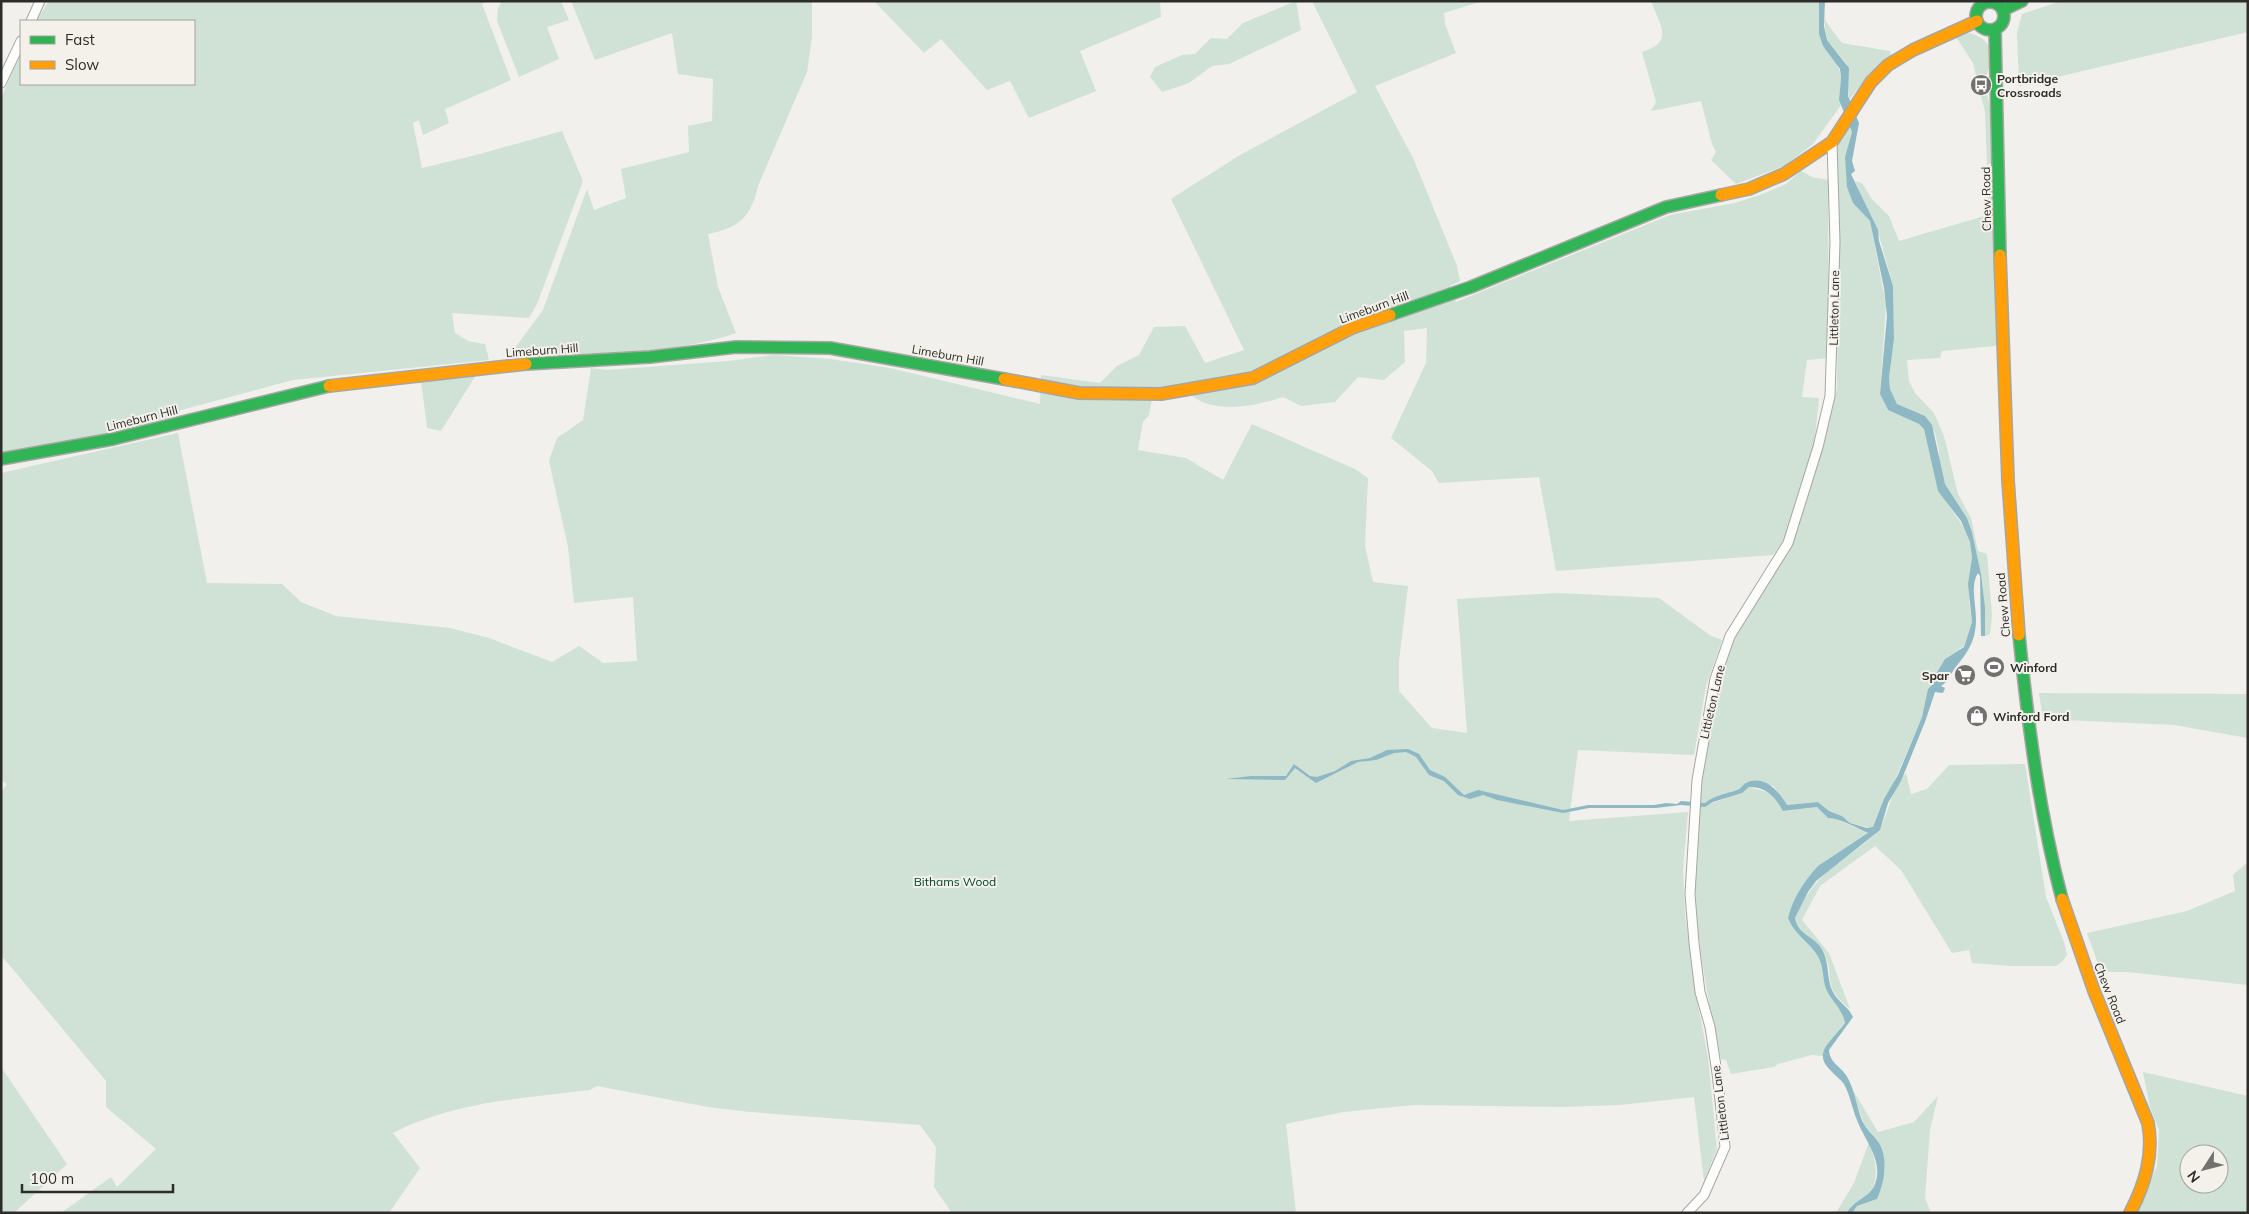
<svg xmlns="http://www.w3.org/2000/svg" width="2249" height="1214" font-family="Mulish,sans-serif">
<style>
.green{fill:#cfe2d5;fill-rule:evenodd}
.water{fill:#8eb9c4}
.lines{fill:none;stroke-linecap:round;stroke-linejoin:round}
.street-casing{stroke:#a7a6a3;stroke-width:11}
.fast-casing{stroke:#a7a6a3;stroke-width:14}
.slow-casing{stroke:#a7a6a3;stroke-width:14}
.street{stroke:#fdfdfc;stroke-width:9}
.fast{stroke:#30b455;stroke-width:11}
.slow{stroke:#ff9f0a;stroke-width:11}
.labels{text-anchor:middle;dominant-baseline:central;stroke-width:4;stroke-linejoin:round;paint-order:stroke}
.poi-label{font-size:12px;font-weight:bold;fill:#2d2c2a;stroke:#f3f1ea;text-anchor:start}
.street-label{font-size:12px;fill:#2d2c2a;stroke:#f3f1ea}
.park-label{font-size:12px;fill:#00452a;stroke:#f3f1ea}
</style>
<rect width="100%" height="100%" fill="#f1f0ec"/>
<!-- green -->
<g class="green">
<polygon points="49,1 487,1 482,4 511,80 445,109 449,123 423,135 419,120 413,123 422,168 480,154 562,131 583,181 537,304 529,318 452,313 455,333 468,341 485,344 489,360 293,380 181,410 172,416 111,435 1,454 1,98 21,52 21,84 194,84 194,21 36,21"/>
<polygon points="502,1 561,1 569,20 547,27 559,59 519,77 497,21 498,8"/>
<path d="M571,1h241v36l-5,35 -49,114c-7,31 -19,42 -50,48l10,53 18,46c-70,24 -150,20 -223,22l2,-7 28,-38 44,-121 7,21 32,-12 -5,-29 68,-17 -1,-26 24,-5 1,-42 -35,-5 -6,-41 -77,27z"/>
<polygon points="874,1 1160,1 1161,17 1080,51 1096,91 1029,118 1010,81 987,90 941,39 924,53"/>
<polygon points="1296,1 1301,30 1229,64 1212,66 1189,83 1162,92 1150,77 1155,67 1182,55 1195,54 1211,38 1227,39 1243,23"/>
<path d="M1312,1h171l-39,12 1,11 11,29 -81,33 39,74 43,106 3,15 -10,5 6,16 214,-87 65,-12 30,-10 21,-9 15,-13 11,6 16,3 1,178 -22,2 -5,37 17,1 -5,49 -29,92 -12,16 -217,16 -17,-94 -100,6 -7,-12 -41,-33 35,-75 1,-35 -23,3 1,31 -21,18 -26,-3 -23,25 -34,4 -18,-9c-25,8 -55,15 -81,5 -8,-4 -15,-11 -22,-16l-28,13 -3,16 -6,7 -5,28 48,8 37,22 29,-56 103,45 13,9 -3,68 8,36 35,4 -9,76v29l33,37 35,5 -10,-134 100,-6 102,5 52,38 11,4 -16,46 -12,69 -116,-5 -9,71 119,-9 -5,58 2,43 9,71 14,73 9,92 -13,32 -10,-84 -74,8 -58,2 -149,-2 -70,7 -57,12 10,89h-344l-18,-26 2,-40 -16,-22 -170,-13 -42,-5 -111,-21 -7,4c-65,8 -138,12 -197,43l27,35 -31,45h-328l50,-36 6,10 39,-38 -50,-42v-26l-105,-126v-163l6,-8 -6,-4v-307l177,-40 29,150 75,1 19,18 35,14 114,12 39,10 63,24 27,-16 24,17 34,-2 -4,-64 -59,6 -6,-56 -19,-86 8,-23 26,-18 8,-52 16,2 121,-9 46,-6 56,4 60,9 150,36 1,-29 59,8 17,-17 22,-11 15,-28 31,-1 20,37 39,-13 -73,-151 69,-44 117,-63z"/>
<path d="M1651,1h168v33l20,35 2,9 -2,22 2,5 -28,39 -29,22 -48,18 -25,-24 5,-8 -4,-8 -11,-43 -50,10 5,-9 -14,-50c33,-10 18,-26 9,-51z"/>
<polygon points="2061,1 2248,1 2248,32 2019,86 2017,33 2022,14"/>
<polygon points="1824,19 1842,43 1890,51 1891,56 1870,73 1849,100 1846,63 1827,40"/>
<path d="M1965,33c11,1 20,5 25,15 6,11 -4,22 -4,34 -1,9 3,17 4,26 2,18 1,37 2,55l-5,2 -2,-53 -12,-49 -17,-26z"/>
<polygon points="1848,122 1852,132 1845,158 1848,186 1853,203 1870,221 1886,305 1880,394 1888,410 1919,424 1924,429 1936,480 1950,507 1964,528 1970,542 1972,558 1969,602 1972,622 1964,646 1945,659 1937,672 1934,683 1929,689 1922,717 1876,824 1871,828 1850,823 1842,816 1829,811 1818,802 1787,805 1773,786 1757,782 1746,783 1738,790 1718,796 1705,803 1698,802 1704,758 1719,677 1733,635 1793,542 1821,452 1837,388 1839,218 1835,143"/>
<polygon points="1987,171 1993,173 1998,344 1995,346 1942,351 1940,358 1907,360 1909,381 1915,393 1934,413 1944,436 1958,494 1971,518 1978,551 1987,554 1992,616 1990,634 1985,636 1985,607 1981,574 1972,532 1967,518 1945,484 1939,464 1939,451 1935,433 1925,416 1901,407 1897,404 1890,389 1889,378 1894,339 1893,286 1879,235 1855,181 1862,183 1871,198 1889,216 1899,241 1988,215"/>
<polygon points="476,375 441,431 427,428 421,380"/>
<polygon points="2039,693 2248,694 2248,738 2174,725 2043,719"/>
<path d="M2025,764l21,133 18,45 3,13 -5,7 -6,4h-45l-39,-3 -3,-13 -17,3 -51,-83 -26,-24 -55,40 -18,34 27,33 21,56c-31,-25 -13,-33 -27,-58 -7,-11 -22,-16 -28,-27 -1,-7 3,-12 6,-18 17,-34 44,-46 71,-69 19,-16 16,-48 34,-64l5,21 16,-5 22,-24z"/>
<path d="M1749,787l22,6 11,16 4,2 31,-4 11,11c12,0 29,11 41,16 -41,27 -64,34 -81,84l33,42 8,33 11,14 5,16 -21,27 -1,6 -11,-1 -34,9 -4,3 -43,7 -5,-14 -5,-1c-13,-58 -24,-115 -26,-175 0,-26 5,-52 3,-77 7,0 46,-15 51,-20z"/>
<polygon points="2248,862 2248,985 2127,972 2101,972 2087,933 2187,911 2235,891 2233,875"/>
<polygon points="1,1067 67,1164 14,1213 1,1213"/>
<path d="M2143,1072l105,24v117h-110l19,-47 2,-36 -9,-23zM2189,1154h30v30h-30z"/>
<polygon points="1850,1085 1878,1132 1914,1122 1938,1096 1930,1130 1925,1198 1931,1213 1852,1213 1856,1206 1877,1199 1885,1171 1883,1153 1878,1141 1864,1124"/>
<path d="M1869,1142c7,19 13,42 -5,56 -8,7 -11,3 -17,15h-11l18,-30z"/>
</g>
<!-- water -->
<path class="water" d="M1819,1h6l-1,25 3,14 22,28 -1,28 11,27 -7,38 3,10 -4,3 27,56 1,11 14,45 1,53 -5,39 1,11 7,15 28,12 7,9 13,59 22,34 5,14 9,42 4,33v29h-4l-1,-60 -2,-3c-8,12 -2,32 -2,46 0,22 -8,33 -21,49 -5,7 -7,14 -14,18l4,2 -2,5 -8,-1 -10,30 -24,59 -13,22 -8,27 -64,51 -8,11 -13,26c2,14 14,17 23,26 13,14 7,32 15,48 5,10 15,14 20,25l-24,33c1,13 10,15 17,25 7,10 11,31 15,43 4,11 12,16 18,25 10,17 5,40 -2,56l-20,7 -5,7h-5c7,-14 22,-14 28,-29 9,-24 -11,-44 -18,-64 -5,-12 -7,-25 -13,-36 -7,-10 -26,-19 -20,-34 3,-7 16,-20 21,-27 -3,-15 -13,-21 -19,-34 -4,-12 -2,-24 -9,-34 -9,-14 -23,-21 -29,-37 5,-20 16,-37 30,-52l50,-33c-12,-5 -27,-15 -40,-15l-11,-11 -34,4c-8,-14 -16,-24 -34,-24l-7,6 -29,9 -8,5 -24,-2 -25,3h-67l-26,5 -66,-13 -14,-5 -13,4 -12,-4 -14,-14 -15,-6 -13,-18 -10,-5 -12,1 -18,7 -18,2 -42,21 -21,-15 -10,12 -59,-1 25,-3h35l8,-12 16,12 7,1 18,-6 16,-10 19,-3 17,-8 21,-1 11,5 11,16 15,7 19,18 14,-5 85,20 25,-5h66l12,-2 11,1 4,-3 24,2c10,-8 21,-9 32,-13 4,-1 6,-6 9,-7 19,-9 33,9 41,22l31,-3 11,9 13,5 8,7 17,5 6,-1 11,-28 14,-24 24,-58 6,-28 6,-6 3,-11 8,-13 19,-12 8,-25 -4,-38 4,-26 -2,-16 -9,-21 -23,-30 -14,-62 -5,-5 -31,-14 -8,-16 7,-78 -3,-28 -14,-67 -17,-18 -6,-16 -2,-30 7,-25 -13,-32 2,-22 -1,-9 -17,-23 -4,-12z"/>
<g class="lines">
<!-- street casing -->
<g class="street-casing">
<g id="street">
<polyline points="31,21 40,1"/>
<polyline points="1,83 21,41"/>
<polyline points="1687,1213 1704,1195 1725,1147 1717,1073 1710,1027 1700,992 1694,943 1690,894 1697,780 1715,679 1730,636 1788,543 1818,447 1830,396 1835,242 1832,142"/>
</g>
</g>
<!-- fast casing -->
<g class="fast-casing">
<g id="fast">
<circle cx="1990" cy="16" r="14"/>
<polyline points="2003,10 2022,1"/>
<polyline points="1995,30 2000,255"/>
<polyline points="1390,315 1471,287 1666,207 1721,195"/>
<polyline points="526,364 650,357 736,347 830,348 1004,379"/>
<polyline points="1,459 113,439 329,386"/>
<path d="M2019,635c9,89 20,177 43,264"/>
</g>
</g>
<!-- slow casing -->
<g class="slow-casing">
<g id="slow">
<polyline points="1721,195 1749,189 1784,174 1832,142 1871,82 1888,65 1913,50 1977,21"/>
<polyline points="2000,255 2008,480 2019,635"/>
<polyline points="1004,379 1079,393 1161,394 1253,378 1352,328 1390,315"/>
<polyline points="329,386 526,364"/>
<path d="M2062,899l32,92 54,132c6,32 -3,61 -18,90"/>
</g>
</g>
<!-- street -->
<use href="#street" class="street"/>
<!-- fast -->
<use href="#fast" class="fast"/>
<!-- slow -->
<use href="#slow" class="slow"/>
</g>
<!-- icons -->
<defs>
<g id="bus-disc" transform="scale(1.125)"><circle r="9.5" fill="#72716e" stroke="#f3f1ea"/><path d="M-5-6H5V4H4V6H2V4H-2V6H-4V4H-5ZM-3.5-4V0h7V-4ZM-3.5 1.2v1.5H-2V1.2ZM2 1.2v1.5H3.5V1.2Z" fill="#fff"/></g>
<g id="stadium-disc" transform="scale(1.125)"><circle r="9.5" fill="#72716e" stroke="#f3f1ea"/><path d="M0-5a6.5 5 0 1 0 0 10a6.5 5 0 1 0 0-10ZM-3.5-1.8h7v3.6h-7Z" fill="#fff"/></g>
<g id="supermarket-disc" transform="scale(1.125)"><circle r="9.5" fill="#72716e" stroke="#f3f1ea"/><path d="M-6-5.5h2.5l.6 2H6L4.5 2H-2.5L-4.4-4H-6ZM-1.5 3.2a1.3 1.3 0 1 0 .1 0ZM3 3.2a1.3 1.3 0 1 0 .1 0Z" fill="#fff"/></g>
<g id="shop-disc" transform="scale(1.125)"><circle r="9.5" fill="#72716e" stroke="#f3f1ea"/><path d="M-5-2.5h2.3a2.7 3.5 0 0 1 5.4 0H5L5.5 6h-11ZM-1.5-2.5h3a1.5 2.3 0 0 0-3 0Z" fill="#fff"/></g>
</defs>
<g fill-rule="evenodd">
<use href="#bus-disc" x="1981" y="85"/>
<use href="#stadium-disc" x="1994" y="667"/>
<use href="#supermarket-disc" x="1965" y="675"/>
<use href="#shop-disc" x="1977" y="716"/>
</g>
<g class="labels">
<!-- poi labels -->
<g class="poi-label">
<text x="1997" y="78">Portbridge<tspan x="1997" dy="14">Crossroads</tspan></text>
<text x="2010" y="667">Winford</text>
<text x="1949" y="675" text-anchor="end">Spar</text>
<text x="1993" y="716">Winford Ford</text>
</g>
<!-- street labels -->
<g class="street-label">
<text transform="translate(1986 199) rotate(-91)">Chew Road</text>
<text transform="translate(1374 307) rotate(-20)">Limeburn Hill</text>
<text transform="translate(1834 308) rotate(-89)">Littleton Lane</text>
<text transform="translate(542 350) rotate(-4)">Limeburn Hill</text>
<text transform="translate(948 355) rotate(10)">Limeburn Hill</text>
<text transform="translate(142 418) rotate(-14)">Limeburn Hill</text>
<text transform="translate(2003 605) rotate(-95)">Chew Road</text>
<text transform="translate(1712 702) rotate(-77)">Littleton Lane</text>
<text transform="translate(2110 993) rotate(68)">Chew Road</text>
<text transform="translate(1720 1103) rotate(-97)">Littleton Lane</text>
</g>
<!-- park labels -->
<g class="park-label">
<text x="955" y="881">Bithams Wood</text>
</g>
</g>
<!-- border -->
<rect width="2249" height="1214" fill="none" stroke="#2d2c2a" stroke-width="5"/>
<!-- legend -->
<rect x="20" y="20" width="175" height="65" fill="#f3f1ea" stroke="#a4a29d"/>
<rect x="30" y="36" width="25" height="8" fill="#30b455" stroke="#a4a29d"/>
<text x="65" y="45" font-size="15" fill="#2d2c2a">Fast</text>
<rect x="30" y="61" width="25" height="8" fill="#ff9f0a" stroke="#a4a29d"/>
<text x="65" y="70" font-size="15" fill="#2d2c2a">Slow</text>
<!-- north arrow -->
<g transform="translate(2204 1169) rotate(234)"><circle r="24" fill="#f3f1ea" stroke="#a4a29d"/>
<path d="M0-4L9 19L0 12L-9 19Z" fill="#72716e"/>
<text y="-8" font-size="14" font-weight="bold" text-anchor="middle" fill="#2d2c2a">N</text>
</g>
<!-- scale -->
<path d="M22 1184v8h151v-8" fill="none" stroke="#2d2c2a" stroke-width="2.5"/>
<text x="30" y="1184" font-size="15" fill="#2d2c2a" stroke="#f3f1ea" stroke-width="4" paint-order="stroke">100 m</text>
</svg>
